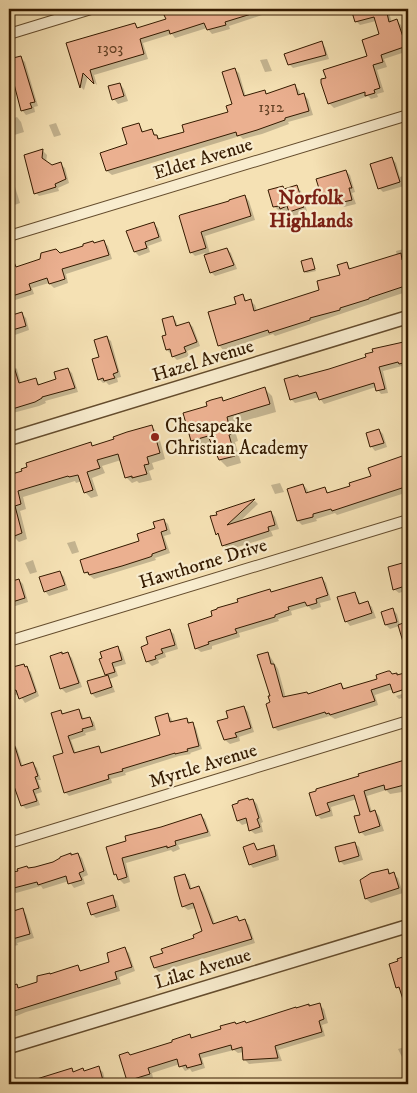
<svg xmlns="http://www.w3.org/2000/svg" width="417" height="1093" font-family="'IM FELL DW Pica',serif">
<style>
.shadow{fill:#0003}
.building{fill:#ebb090;stroke:#341a00}
.lines{fill:none;stroke-linecap:round;stroke-linejoin:round}
.minor-casing{stroke:#644c2d;stroke-width:12}
.tertiary-casing{stroke:#644c2d;stroke-width:15}
.minor{stroke:#f8ecce;stroke-width:10}
.tertiary{stroke:#f8ecce;stroke-width:12}
.poi-dot{fill:#8f2418;stroke:#f8ecce;stroke-width:2}
.labels{text-anchor:middle;dominant-baseline:central;stroke-width:4.5;stroke-linejoin:round;paint-order:stroke}
.number-label{font-size:16px;fill:#624024}
.street-label{font-size:19px;fill:#341a00;stroke:#f8ecce}
.poi-label{font-size:19px;fill:#341a00;stroke:#f8ecce;text-anchor:start}
.neighbourhood-label{font-size:20px;font-weight:bold;fill:#7a1f14;stroke:#f8ecce}
</style>
<rect width="100%" height="100%" fill="#f5e1b4"/>
<filter id="stains"><feTurbulence type="fractalNoise" baseFrequency=".004" numOctaves="4"/><feColorMatrix values="0 0 0 0 .2 0 0 0 0 .09 0 0 0 0 .02 0 0 0 .5 -.17"/></filter>
<radialGradient id="worn" r=".72"><stop offset=".6" stop-color="#630" stop-opacity="0"/><stop offset="1" stop-color="#630" stop-opacity=".3"/></radialGradient>
<!-- shadow -->
<g class="shadow">
<polygon points="190,9 274,9 271,10 271,12 229,26 230,29 212,34 207,28 175,38 172,34 143,43 148,59 94,75 97,85 88,76 84,90 81,87 68,44 135,24 139,29 167,20 177,12"/>
<polygon points="294,9 305,9 296,11"/>
<polygon points="352,9 388,9 392,23 397,21 401,25 408,41 408,51 384,59 387,67 377,70 384,92 377,94 378,97 371,99 368,96 334,108 329,103 369,56 380,35 376,21 360,25 356,21"/>
<polygon points="321,43 325,47 329,59 293,68 289,64"/>
<polygon points="20,57 25,62 38,106 34,107 35,112 26,115 22,110 16,88 9,90 9,61"/>
<polygon points="267,59 272,71 265,72 260,60"/>
<polygon points="234,69 239,73 246,97 264,92 267,94 295,86 299,90 301,96 304,95 308,99 313,115 288,122 289,124 262,134 243,139 240,136 112,175 107,171 101,153 129,145 139,124 144,133 152,131 161,140 185,132 230,113 234,104"/>
<polygon points="120,84 124,89 128,101 118,104 114,99"/>
<polygon points="17,117 21,122 24,132 11,136 9,133 9,120"/>
<polygon points="56,123 61,135 54,137 49,125"/>
<polygon points="43,151 47,155 46,162 52,166 60,164 65,168 69,183 58,188 59,191 39,196 35,192 25,156"/>
<polygon points="392,159 396,163 400,177 408,174 408,194 404,186 383,192 379,188"/>
<polygon points="9,171 11,174 20,203 9,207"/>
<polygon points="346,171 350,175 355,192 352,193 356,204 344,207 336,199 327,202 323,197"/>
<polygon points="283,187 286,190 296,187 301,191 307,211 294,216 290,211 285,212 282,210 279,211 275,207"/>
<polygon points="245,196 249,201 255,220 205,236 210,254 227,249 231,253 237,269 215,276 211,272 205,253 195,256 191,252 181,217"/>
<polygon points="153,223 158,228 162,241 148,246 150,252 139,256 135,252"/>
<polygon points="103,241 108,246 112,259 66,274 68,283 54,288 49,283 32,288 34,294 12,301 9,298 9,268 15,266 17,268"/>
<polygon points="408,248 408,294 406,292 275,336 273,334 223,350 219,345 243,296 248,302 250,301 255,305 257,311 321,291 341,275 347,264 351,270 397,256 396,251"/>
<polygon points="312,259 316,271 307,273 305,272"/>
<polygon points="21,313 26,318 29,330 12,336 9,332 9,317"/>
<polygon points="172,317 176,321 178,327 189,323 193,327 200,346 187,351 189,356 177,360 167,350 168,335"/>
<polygon points="106,337 111,341 121,377 117,378 118,382 109,385 106,382 103,383 99,379 101,358"/>
<polygon points="408,342 408,375 406,367 402,366 383,371 388,393 381,394 376,387 324,404 319,397 295,403 291,399 300,378 367,358 375,353 374,350"/>
<polygon points="12,365 17,369 21,384 35,379 40,385 58,380 68,369 72,373 78,392 45,401 46,403 39,406 9,414 9,366"/>
<polygon points="265,389 272,396 276,412 233,424 238,441 235,442 241,463 227,467 220,460 213,444 200,448 192,441 209,407 221,399 224,401"/>
<polygon points="152,427 158,433 165,459 152,463 154,469 149,471 152,480 139,483 137,481 132,483 126,477 121,460 102,466 105,473 92,478 98,496 91,498 85,492 82,481 76,483 75,481 23,497 26,509 20,511 27,539 19,542 13,536 9,523 9,477 91,444 94,447"/>
<polygon points="379,430 383,434 387,447 375,451 371,446"/>
<polygon points="408,455 408,492 337,515 335,513 316,519 317,521 302,525 298,521 288,490 303,485 307,489 309,494 325,489 329,493 352,486 372,477"/>
<polygon points="280,483 284,492 275,494 271,485"/>
<polygon points="255,501 258,504 238,523 271,512 275,517 279,529 271,531 273,536 228,550 217,534 217,512"/>
<polygon points="163,520 168,524 171,534 164,536 170,553 155,558 156,560 94,579 85,572 141,541 157,529"/>
<polygon points="75,541 79,552 72,554 67,543"/>
<polygon points="33,560 37,572 30,574 25,563"/>
<polygon points="406,563 408,566 408,590 399,593 394,589"/>
<polygon points="60,572 64,577 68,590 49,596 45,591"/>
<polygon points="322,578 326,583 331,600 320,603 321,607 312,610 308,606 291,611 292,615 278,619 279,621 239,633 240,637 212,646 212,649 201,652 196,648 214,617 272,593"/>
<polygon points="19,580 23,584 28,602 9,608 9,583"/>
<polygon points="354,593 358,598 361,605 368,603 372,607 376,618 350,626 346,621"/>
<polygon points="393,610 397,614 400,625 408,623 408,654 399,626 390,629 386,625"/>
<polygon points="169,630 174,634 178,649 165,653 166,657 158,660 159,663 152,666 147,661"/>
<polygon points="117,647 122,652 126,664 115,667 118,676 110,679 115,692 96,698 92,694 107,677 101,660"/>
<polygon points="268,653 278,669 286,698 309,695 341,684 345,689 393,675 398,676 408,673 408,689 395,693 395,695 393,689 375,695 378,705 335,719 330,716 278,731 274,727"/>
<polygon points="68,654 72,658 82,687 66,693 61,688 63,655"/>
<polygon points="24,665 31,672 39,696 25,703 19,694 13,696 9,692 9,682 14,680"/>
<polygon points="408,692 408,696 399,699 396,696"/>
<polygon points="244,707 248,712 254,732 239,737 240,741 230,744 225,740 219,722 230,718"/>
<polygon points="78,710 82,714 84,720 90,718 94,722 96,730 85,733 86,735 71,740 76,754 98,747 103,754 162,736 167,714 171,718 173,723 186,719 192,724 196,728 202,749 190,753 191,754 179,756 125,773 126,775 111,779 112,783 69,796 65,792 65,753 61,711 64,715"/>
<polygon points="9,738 11,745 13,744 17,748 23,767 33,764 37,768 41,780 38,780 42,792 36,794 40,805 26,809 22,805 9,764"/>
<polygon points="408,760 408,791 390,794 386,790 367,796 372,812 375,811 379,816 384,831 365,836 361,832 362,815 357,799 331,807 333,816 321,819 317,815 310,794 360,777 380,768"/>
<polygon points="253,800 257,804 263,822 261,823 263,832 255,834 250,830 248,823 242,825 238,821 250,801"/>
<polygon points="200,815 205,819 211,836 178,845 180,849 173,852 171,850 126,863 130,882 124,884 119,879 116,874 128,841"/>
<polygon points="354,843 359,847 363,860 344,865 340,861"/>
<polygon points="254,845 258,851 273,847 277,850 279,860 253,868 250,864"/>
<polygon points="78,854 82,858 88,875 83,877 85,884 74,888 69,881 43,889 41,886 16,893 12,889 9,879 29,869"/>
<polygon points="387,870 398,878 403,893 371,903 366,899 361,880"/>
<polygon points="185,875 189,880 192,890 199,888 203,892 215,924 237,917 241,922 245,921 249,925 255,943 159,972 155,968 164,954 196,939 203,932 195,908 188,910 183,906"/>
<polygon points="112,897 117,901 120,911 96,918 92,914"/>
<polygon points="22,910 26,914 34,938 17,943 18,945 10,947 9,914"/>
<polygon points="125,949 129,953 135,971 119,977 121,984 26,1012 9,1019 9,988 17,986 20,989 39,983 51,975 78,967 82,972 111,963"/>
<polygon points="408,957 408,995 406,996 397,987 399,960"/>
<polygon points="319,1005 324,1009 328,1023 322,1025 325,1036 278,1050 282,1061 249,1064 245,1060 244,1052 238,1053 234,1050 202,1058 205,1068 192,1072 190,1069 185,1071 180,1064 152,1073 153,1078 134,1084 131,1084 128,1080 128,1053 131,1056 174,1043 189,1036 192,1039 223,1030 235,1023 237,1025 247,1024"/>
<polygon points="408,1046 408,1058 403,1059 398,1049"/>
<polygon points="98,1068 103,1072 106,1084 23,1084 71,1070 74,1072 83,1070 85,1072"/>
</g>
<!-- building -->
<g class="building">
<polygon points="183,9 261,9 261,11 225,22 226,25 207,30 204,23 170,34 169,30 140,39 144,54 90,70 94,84 83,73 80,88 66,43 135,23 137,28 166,19 164,15"/>
<polygon points="351,9 391,9 391,12 387,13 389,22 397,19 405,43 403,44 404,47 381,55 383,62 373,65 380,88 374,90 375,93 365,96 365,92 328,104 321,83 321,79 326,78 323,70 367,56 362,40 379,34 374,17 355,22"/>
<polygon points="322,41 326,55 288,65 284,54"/>
<polygon points="21,56 35,102 30,103 32,108 21,111 14,84 9,85 9,59"/>
<polygon points="235,68 244,96 265,90 266,94 295,84 298,95 304,93 309,111 285,118 285,120 257,130 237,136 236,132 106,171 100,153 127,144 122,128 139,123 142,132 152,129 154,135 157,135 158,139 184,132 182,125 228,112 226,106 232,104 222,72"/>
<polygon points="120,83 124,96 112,100 108,86"/>
<polygon points="43,149 42,158 52,165 61,162 66,179 55,184 56,187 34,194 24,155"/>
<polygon points="392,157 400,182 378,189 370,164"/>
<polygon points="346,170 352,188 349,188 352,200 339,203 337,198 333,199 332,195 322,198 316,179"/>
<polygon points="297,185 304,207 289,212 287,206 280,209 279,206 273,207 268,190 283,186 284,189"/>
<polygon points="245,195 251,216 201,232 206,248 190,253 179,216 180,215 229,201 229,200"/>
<polygon points="154,222 159,237 145,242 147,248 134,252 126,231"/>
<polygon points="104,240 109,255 62,269 65,279 59,281 49,284 47,278 29,284 31,290 9,297 9,249 16,267 40,259 41,253 56,249 60,253 83,246 83,244 93,241 94,243"/>
<polygon points="227,248 234,265 210,273 204,255"/>
<polygon points="401,253 402,260 408,259 408,285 369,298 369,299 340,308 340,310 310,318 310,320 269,333 268,330 218,346 208,312 236,304 234,297 243,294 245,301 251,299 254,311 319,290 317,281 340,275 337,265 347,262 349,269"/>
<polygon points="312,258 315,269 304,272 301,261"/>
<polygon points="22,312 26,326 9,331 9,316"/>
<polygon points="173,316 176,326 189,322 197,342 184,347 186,352 172,357 170,349 166,350 162,336 166,335 162,319"/>
<polygon points="107,336 118,372 113,374 115,378 104,381 103,378 98,380 92,359 99,357 94,340"/>
<polygon points="408,341 408,362 399,364 398,362 379,367 385,389 376,391 374,383 319,400 316,392 290,400 284,379 298,375 299,377 329,369 366,357 365,354 373,352 372,349"/>
<polygon points="9,357 11,357 19,383 36,378 38,385 56,379 54,372 68,368 75,388 42,397 42,398 35,402 9,410"/>
<polygon points="265,387 270,404 227,417 231,434 229,435 235,456 219,460 208,436 191,441 183,413 207,406 206,402 211,400 222,397 223,401"/>
<polygon points="152,425 160,453 147,457 149,464 144,465 147,474 132,478 132,476 125,478 118,454 97,460 100,468 87,472 93,490 84,493 78,475 69,477 68,476 18,491 21,504 15,506 22,533 12,537 9,527 9,470 11,470 12,474 22,471 21,469 27,467 26,463 91,442 92,446 114,439 113,437 127,432"/>
<polygon points="379,429 384,443 370,447 366,433"/>
<polygon points="408,454 408,486 332,511 331,509 313,514 313,517 297,521 287,489 303,484 306,493 325,487 327,493 350,486 349,483 371,476 368,468"/>
<polygon points="255,499 227,525 271,511 275,525 268,527 269,531 222,546 218,533 216,535 210,516 217,515 216,512"/>
<polygon points="164,519 167,530 161,532 166,549 152,554 152,556 150,557 122,566 89,575 88,572 84,573 80,560 139,541 137,534 155,528 153,522"/>
<polygon points="406,562 408,569 408,585 393,590 388,567"/>
<polygon points="60,571 65,585 44,592 39,577"/>
<polygon points="322,577 328,595 316,599 317,603 307,606 305,602 288,607 289,610 275,615 275,617 235,629 237,633 208,642 209,644 195,649 188,624 212,616 211,611 217,609 217,608 238,602 237,599 270,589 271,592"/>
<polygon points="19,579 25,598 9,603 9,582"/>
<polygon points="355,592 359,604 368,601 372,613 345,622 337,597"/>
<polygon points="393,608 397,622 385,625 381,612"/>
<polygon points="408,621 408,651 406,652 398,625"/>
<polygon points="170,629 175,645 161,649 163,653 155,656 156,659 146,662 141,647 148,644 146,637"/>
<polygon points="118,646 122,660 112,663 115,672 105,675 99,659 102,658 100,652"/>
<polygon points="62,652 62,654 68,652 79,683 60,689 50,656"/>
<polygon points="268,652 271,664 274,664 283,697 307,692 308,694 341,683 343,689 377,679 376,675 388,671 390,671 392,674 397,673 397,675 408,672 408,688 393,693 390,684 371,690 375,701 330,715 329,713 326,714 325,712 273,728 266,704 270,702 268,696 270,696 257,655"/>
<polygon points="24,664 25,667 27,666 36,692 19,699 16,690 9,692 9,681 13,679 9,668"/>
<polygon points="108,675 112,687 91,694 87,681"/>
<polygon points="244,706 251,728 235,733 237,737 224,740 217,721 228,718 226,711"/>
<polygon points="79,709 82,719 90,717 93,726 82,729 83,731 68,736 74,753 99,746 101,753 160,735 155,717 168,713 170,722 187,718 188,723 193,722 199,746 187,749 188,751 175,754 175,753 122,769 123,771 108,775 109,779 64,793 53,756 63,753 51,713 61,710 62,714"/>
<polygon points="9,734 11,734 21,766 33,762 38,776 35,777 39,788 33,790 37,801 21,806 9,772"/>
<polygon points="408,759 408,784 385,790 384,785 364,791 370,812 375,810 380,826 359,833 354,816 360,815 354,795 327,803 330,811 316,816 309,793 316,791 316,789 359,776 358,774"/>
<polygon points="248,798 249,800 253,799 259,818 257,819 260,827 249,831 246,818 237,821 232,805 238,803 238,801"/>
<polygon points="201,814 208,832 175,841 176,845 167,848 167,846 122,858 127,877 118,880 116,874 114,875 106,847 126,841 125,836 161,827"/>
<polygon points="355,842 359,856 339,862 335,847"/>
<polygon points="254,843 257,850 274,845 276,856 249,865 243,847"/>
<polygon points="71,853 71,855 78,853 84,871 79,873 82,880 68,884 66,876 38,885 37,882 10,889 9,877 14,876 13,872 18,871 17,869 27,866 28,868 35,867 53,862 60,858 60,857"/>
<polygon points="388,869 389,874 394,872 399,888 365,899 360,880 371,873"/>
<polygon points="185,874 190,889 199,886 213,924 237,916 239,921 245,919 252,939 154,968 150,957 163,953 161,949 194,938 193,935 202,931 193,903 182,907 178,893 174,877"/>
<polygon points="113,895 116,907 91,915 87,903"/>
<polygon points="23,908 30,934 9,940 9,928 14,927 10,912"/>
<polygon points="125,947 132,967 115,972 117,979 11,1012 9,1006 9,987 17,984 18,988 37,982 37,976 50,973 50,974 78,965 80,971 109,962 107,953"/>
<polygon points="408,955 408,1008 406,1009 399,987 396,988 389,964 398,961 397,959"/>
<polygon points="320,1003 324,1019 319,1021 322,1032 275,1046 278,1058 243,1060 242,1047 232,1050 231,1045 199,1054 202,1064 187,1068 186,1065 179,1067 177,1059 148,1068 150,1074 127,1081 119,1055 128,1052 130,1055 172,1042 172,1040 190,1034 191,1038 221,1029 220,1026 235,1022 236,1024 245,1021 246,1023 296,1007 296,1008 309,1004 309,1006"/>
<polygon points="99,1066 104,1084 27,1084 27,1082 72,1068 73,1072 83,1068 84,1071"/>
</g>
<g class="lines">
<!-- minor casing -->
<g class="minor-casing">
<g id="minor">
<polyline points="9,34 91,9"/>
<polyline points="9,236 408,115"/>
<polyline points="9,641 408,520"/>
<polyline points="9,843 408,721"/>
</g>
</g>
<!-- tertiary casing -->
<g class="tertiary-casing">
<g id="tertiary">
<polyline points="9,439 408,317"/>
<polyline points="9,1047 408,926"/>
</g>
</g>
<!-- minor -->
<use href="#minor" class="minor"/>
<!-- tertiary -->
<use href="#tertiary" class="tertiary"/>
</g>
<!-- markers -->
<circle class="poi-dot" cx="155" cy="437" r="5"/>
<g class="labels">
<!-- number labels -->
<g class="number-label">
<text x="110" y="48">1303</text>
<text x="271" y="107">1312</text>
</g>
<!-- street labels -->
<g class="street-label">
<text transform="translate(203 159) rotate(-17)">Elder Avenue</text>
<text transform="translate(203 361) rotate(-17)">Hazel Avenue</text>
<text transform="translate(203 564) rotate(-17)">Hawthorne Drive</text>
<text transform="translate(203 766) rotate(-17)">Myrtle Avenue</text>
<text transform="translate(203 969) rotate(-17)">Lilac Avenue</text>
</g>
<!-- poi labels -->
<g class="poi-label">
<text x="165" y="426">Chesapeake<tspan x="165" dy="22">Christian Academy</tspan></text>
</g>
<!-- neighbourhood labels -->
<g class="neighbourhood-label">
<text x="311" y="198">Norfolk<tspan x="311" dy="23">Highlands</tspan></text>
</g>
</g>
<!-- margin -->
<rect width="417" height="1093" fill="none" stroke="#f5e1b4" stroke-width="30"/>
<rect x="10" y="10" width="397" height="1073" fill="none" stroke="#341a00" stroke-width="2.5"/>
<rect x="15" y="15" width="387" height="1063" fill="none" stroke="#341a00"/>
<rect width="100%" height="100%" filter="url(#stains)"/>
<rect width="100%" height="100%" fill="url(#worn)"/>
</svg>
